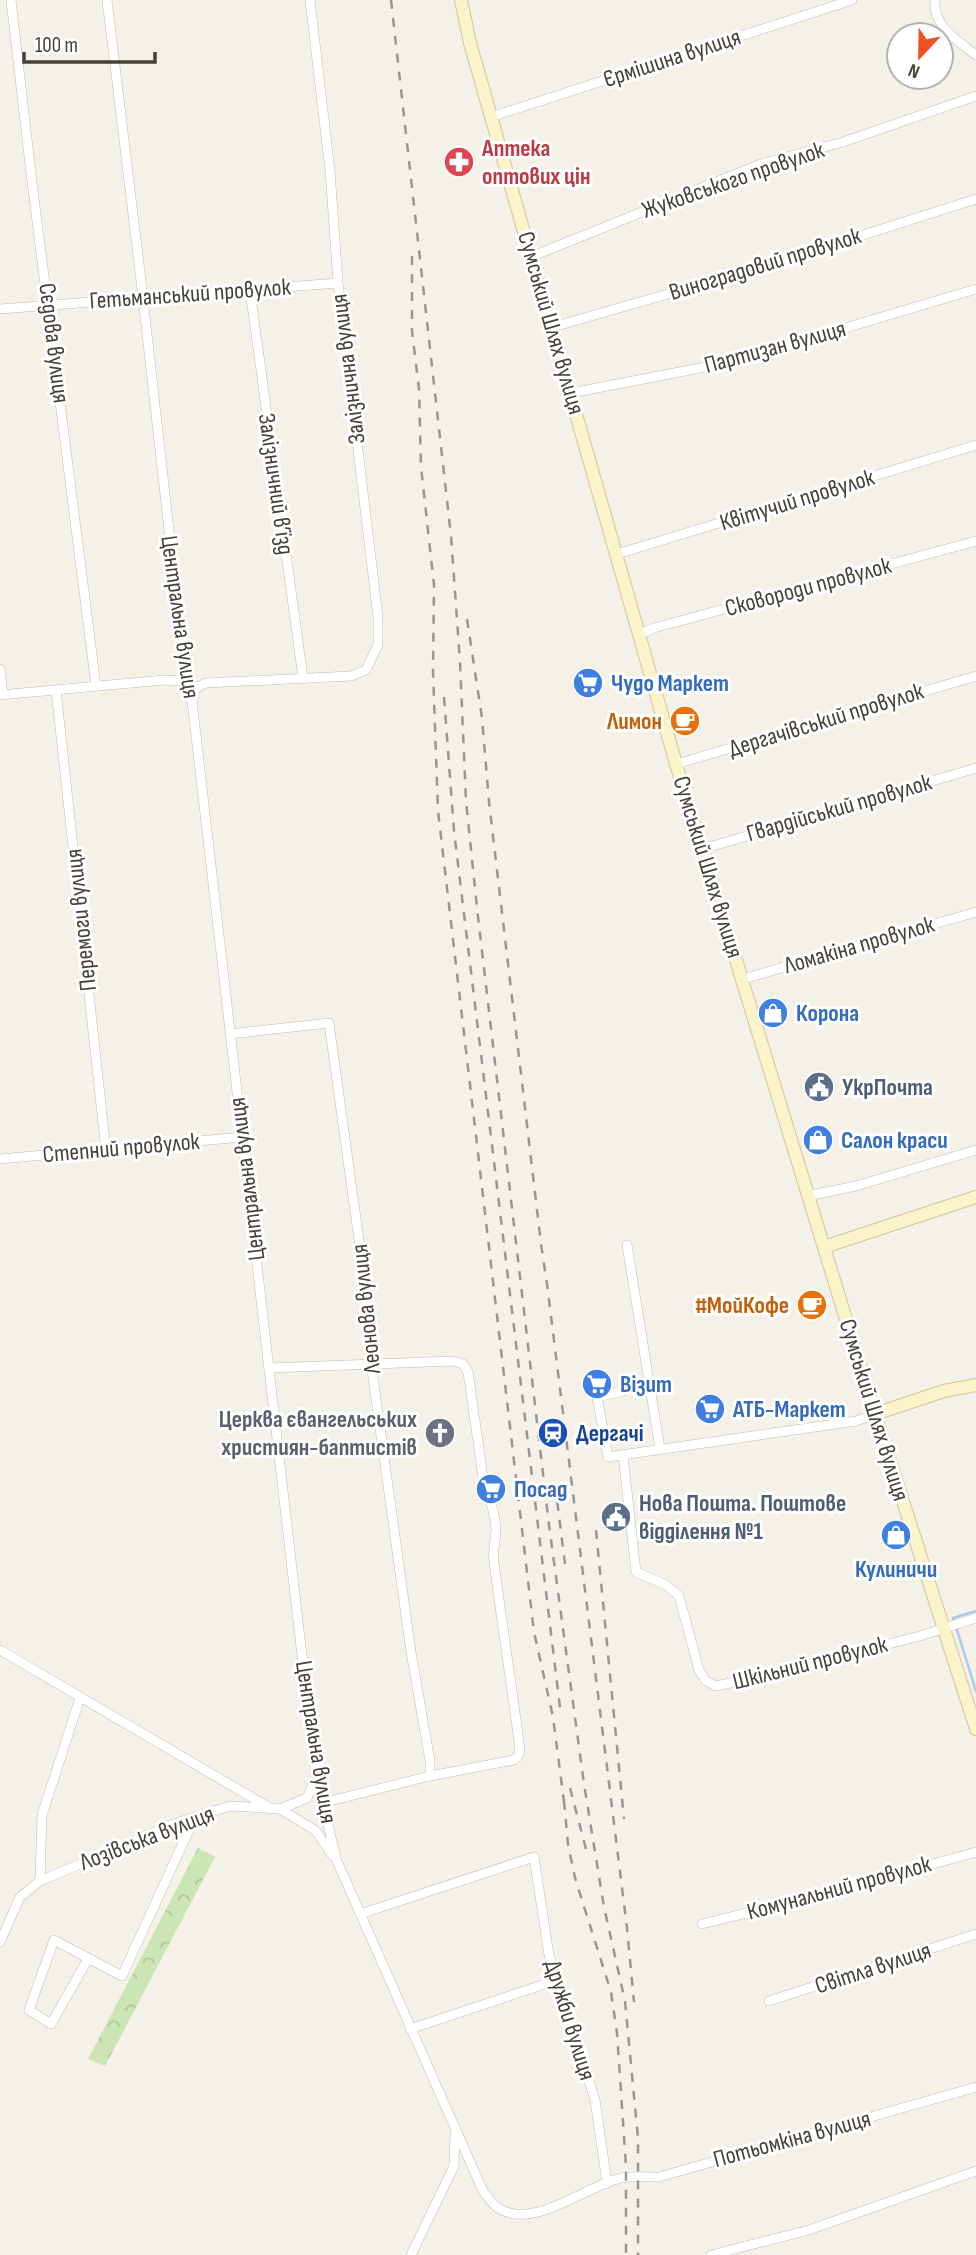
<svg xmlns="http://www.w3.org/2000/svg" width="976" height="2255" font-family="'Sofia Sans Condensed',sans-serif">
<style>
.forest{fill:url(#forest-crowns)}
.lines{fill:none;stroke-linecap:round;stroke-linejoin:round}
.stream{stroke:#a8cbec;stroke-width:2.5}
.street-casing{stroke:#c1bcae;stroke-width:10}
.secondary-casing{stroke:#d0c59a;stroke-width:14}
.street{stroke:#fff;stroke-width:9}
.secondary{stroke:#fbf3ca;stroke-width:12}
.rail{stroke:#979797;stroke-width:2.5;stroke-dasharray:9 9;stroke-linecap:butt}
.labels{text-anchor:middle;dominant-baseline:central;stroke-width:6;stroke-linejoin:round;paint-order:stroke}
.street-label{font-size:24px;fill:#464137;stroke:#fff}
.health-label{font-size:24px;font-weight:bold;fill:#be3a42;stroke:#fff;text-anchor:start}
.shop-label{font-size:24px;font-weight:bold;fill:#366cbe;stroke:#fff;text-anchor:start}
.food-label{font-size:24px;font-weight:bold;fill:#c56008;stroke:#fff;text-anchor:end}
.service-label{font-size:24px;font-weight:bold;fill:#4e5e75;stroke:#fff;text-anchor:start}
.worship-label{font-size:24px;font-weight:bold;fill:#5b616d;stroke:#fff;text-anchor:end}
.transit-label{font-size:24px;font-weight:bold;fill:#164399;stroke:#fff;text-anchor:start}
</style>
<defs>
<pattern id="forest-crowns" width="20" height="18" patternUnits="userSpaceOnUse" patternTransform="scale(1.75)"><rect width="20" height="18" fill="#cbe5b4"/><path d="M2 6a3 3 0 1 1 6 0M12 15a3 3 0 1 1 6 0" fill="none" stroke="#b0c69b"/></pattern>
</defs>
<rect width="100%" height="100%" fill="#f3f1e8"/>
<!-- forest -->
<polygon class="forest" points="198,1848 215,1857 105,2066 88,2059"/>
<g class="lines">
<!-- stream -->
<g class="stream">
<polyline points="954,1621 953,1618 976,1611"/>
<polyline points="956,1627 976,1691"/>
</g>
<!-- street casing -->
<g class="street-casing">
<g id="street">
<polyline points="11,0 32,182 96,686"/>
<path d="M107,0l33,272 46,409 6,20 124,1076 21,84 146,330c5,6 9,13 15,17 35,23 89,-23 123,-30 12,-2 26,-1 38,-1l317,-90"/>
<path d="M935,0c-2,27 22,40 41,55"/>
<polyline points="491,117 852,0"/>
<polyline points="533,256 761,164 843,142 976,96"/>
<polyline points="250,290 303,678"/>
<polyline points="0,309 338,283"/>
<polyline points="553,327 772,264 976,199"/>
<polyline points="571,393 731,362 976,289"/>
<polyline points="617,554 976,445"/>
<polyline points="640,634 654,628 976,541"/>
<polyline points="0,669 3,695"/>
<polyline points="56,690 106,1151"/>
<polyline points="0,695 164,680 190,681"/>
<polyline points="192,701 196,688 206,683 351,676 366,670 378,645 378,617 338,283 330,171 310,0"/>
<polyline points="676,764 976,676"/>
<polyline points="703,849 976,768"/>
<polyline points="743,979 976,912"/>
<polyline points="230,1034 329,1023 362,1262 371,1363 411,1652 430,1761 430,1776"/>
<polyline points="0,1159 242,1137"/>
<polyline points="807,1196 856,1186 976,1150"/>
<polyline points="627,1245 660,1449"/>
<path d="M269,1368l184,-7 10,3 5,8 15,105c5,19 12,32 13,52 0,11 -4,22 -2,33 8,63 18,125 26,188l-2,6 -4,4 -84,16 -108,27"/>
<polyline points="649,1385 597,1397 608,1457 856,1421 875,1414"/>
<polyline points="623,1455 636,1572 666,1585 679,1596 699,1670 706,1681 716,1686 764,1676 920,1636 976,1618"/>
<polyline points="0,1650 270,1808"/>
<polyline points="280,1809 316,1831 333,1856"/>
<polyline points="40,1881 42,1815 80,1698"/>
<polyline points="360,1914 534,1857 549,1955 595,2100 607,2183"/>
<polyline points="702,1924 824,1894 976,1852"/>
<polyline points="0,1942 20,1897 40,1881 176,1823 230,1806 280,1809 307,1798 316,1777"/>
<polyline points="88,1959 51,2024 29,2010 54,1940 122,1976 195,1817"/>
<polyline points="769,2001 976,1934"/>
<polyline points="410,2029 557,1980"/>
<polyline points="411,2255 454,2166 455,2134"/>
<polyline points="711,2255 809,2230 976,2171"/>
</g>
</g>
<!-- secondary casing -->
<g class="secondary-casing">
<g id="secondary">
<polyline points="461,0 470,43 676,764 875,1414 976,1729"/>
<polyline points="824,1247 976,1197"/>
<polyline points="875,1414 944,1391 976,1385"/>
</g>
</g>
<!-- street -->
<use href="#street" class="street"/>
<!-- secondary -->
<use href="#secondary" class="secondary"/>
<!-- rail -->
<g class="rail">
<polyline points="391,0 451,536 460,662 466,801 478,917 549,1525 584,1784 604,1907 625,2001 638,2138 638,2255"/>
<polyline points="412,256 412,331 419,389 421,467 434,585 433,671 438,811 534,1632 553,1717 564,1802"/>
<polyline points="467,619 482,718 489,802 541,1244 547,1284 627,1928 634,2002"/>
<polyline points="444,697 454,831 561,1716"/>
<polyline points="555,1484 565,1564"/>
<polyline points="596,1530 624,1819"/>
<polyline points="570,1788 586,1849"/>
<polyline points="564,1801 568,1844 575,1878 611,1992 617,2033 626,2166 626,2255"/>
</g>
</g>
<!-- icons -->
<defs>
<g id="pharmacy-disc" transform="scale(1.575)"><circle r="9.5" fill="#e0444e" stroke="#fff"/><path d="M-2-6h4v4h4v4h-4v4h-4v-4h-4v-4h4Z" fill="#fff"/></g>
<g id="supermarket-disc" transform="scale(1.575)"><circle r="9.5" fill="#3f7fe0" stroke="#fff"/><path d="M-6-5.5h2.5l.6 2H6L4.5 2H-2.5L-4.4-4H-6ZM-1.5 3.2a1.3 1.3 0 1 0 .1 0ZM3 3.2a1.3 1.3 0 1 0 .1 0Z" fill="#fff"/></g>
<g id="cafe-disc" transform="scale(1.575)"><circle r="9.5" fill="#e8710a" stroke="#fff"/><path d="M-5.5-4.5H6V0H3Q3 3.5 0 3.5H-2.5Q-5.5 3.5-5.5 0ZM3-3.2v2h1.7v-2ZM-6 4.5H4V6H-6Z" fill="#fff"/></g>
<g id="shop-disc" transform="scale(1.575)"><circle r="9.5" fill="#3f7fe0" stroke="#fff"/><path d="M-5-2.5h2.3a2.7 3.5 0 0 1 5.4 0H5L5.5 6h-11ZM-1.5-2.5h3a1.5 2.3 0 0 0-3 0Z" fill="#fff"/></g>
<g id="civic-disc" transform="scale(1.575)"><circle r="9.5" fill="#5c6f8a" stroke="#fff"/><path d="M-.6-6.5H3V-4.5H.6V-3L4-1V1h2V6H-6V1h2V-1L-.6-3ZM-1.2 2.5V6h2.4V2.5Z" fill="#fff"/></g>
<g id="church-disc" transform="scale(1.575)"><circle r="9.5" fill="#6b7280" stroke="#fff"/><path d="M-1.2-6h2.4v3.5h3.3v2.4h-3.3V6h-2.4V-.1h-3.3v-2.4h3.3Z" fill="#fff"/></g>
<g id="station-disc" transform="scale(1.575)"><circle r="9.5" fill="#1a4fb4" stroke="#fff"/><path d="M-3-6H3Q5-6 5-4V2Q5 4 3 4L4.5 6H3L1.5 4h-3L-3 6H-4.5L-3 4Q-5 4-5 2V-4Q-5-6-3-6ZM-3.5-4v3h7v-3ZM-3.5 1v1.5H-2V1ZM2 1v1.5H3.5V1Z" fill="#fff"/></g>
</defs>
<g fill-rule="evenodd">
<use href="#pharmacy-disc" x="459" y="162"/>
<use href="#supermarket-disc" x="588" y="683"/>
<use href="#cafe-disc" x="685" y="721"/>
<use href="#shop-disc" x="773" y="1013"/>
<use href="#civic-disc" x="819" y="1087"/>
<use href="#shop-disc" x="818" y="1140"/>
<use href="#cafe-disc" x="812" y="1305"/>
<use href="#supermarket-disc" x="597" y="1384"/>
<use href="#supermarket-disc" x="710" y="1409"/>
<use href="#church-disc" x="440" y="1433"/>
<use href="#station-disc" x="553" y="1433"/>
<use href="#supermarket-disc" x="491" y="1489"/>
<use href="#civic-disc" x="616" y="1517"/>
<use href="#shop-disc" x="896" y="1535"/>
</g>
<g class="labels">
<!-- street labels -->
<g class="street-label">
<text transform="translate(672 58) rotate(-18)">Єрмішина вулиця</text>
<text transform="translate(733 180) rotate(-19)">Жуковського провулок</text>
<text transform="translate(765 264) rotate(-17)">Виноградовий провулок</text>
<text transform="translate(190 294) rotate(-4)">Гетьманський провулок</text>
<text transform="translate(551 323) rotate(74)">Сумський Шлях вулиця</text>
<text transform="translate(54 343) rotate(83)">Сєдова вулиця</text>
<text transform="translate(775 347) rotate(-15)">Партизан вулиця</text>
<text transform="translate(348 369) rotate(-97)">Залізнична вулиця</text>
<text transform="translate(276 484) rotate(82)">Залізничний в’їзд</text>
<text transform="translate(797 500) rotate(-17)">Квітучий провулок</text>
<text transform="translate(808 587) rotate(-15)">Сковороди провулок</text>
<text transform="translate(180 617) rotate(82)">Центральна вулиця</text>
<text transform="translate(826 720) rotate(-17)">Дергачівський провулок</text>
<text transform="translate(839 808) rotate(-16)">Гвардійський провулок</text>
<text transform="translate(708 867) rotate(73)">Сумський Шлях вулиця</text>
<text transform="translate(81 920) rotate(-96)">Перемоги вулиця</text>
<text transform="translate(859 945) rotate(-16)">Ломакіна провулок</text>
<text transform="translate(121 1148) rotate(-5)">Степний провулок</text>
<text transform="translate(247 1179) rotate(-97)">Центральна вулиця</text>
<text transform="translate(366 1309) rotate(-96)">Леонова вулиця</text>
<text transform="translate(874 1410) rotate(73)">Сумський Шлях вулиця</text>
<text transform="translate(810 1663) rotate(-14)">Шкільний провулок</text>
<text transform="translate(316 1742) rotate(81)">Центральна вулиця</text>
<text transform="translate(147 1838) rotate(-21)">Лозівська вулиця</text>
<text transform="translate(839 1888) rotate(-15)">Комунальний провулок</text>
<text transform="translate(873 1968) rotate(-18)">Світла вулиця</text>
<text transform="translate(570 2020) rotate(73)">Дружби вулиця</text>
<text transform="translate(792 2139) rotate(-15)">Потьомкіна вулиця</text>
</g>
<!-- health labels -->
<g class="health-label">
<text x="482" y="148">Аптека<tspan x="482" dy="28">оптових цін</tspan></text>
</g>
<!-- shop labels -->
<g class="shop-label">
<text x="611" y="683">Чудо Маркет</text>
<text x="796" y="1013">Корона</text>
<text x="841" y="1140">Салон краси</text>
<text x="620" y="1384">Візит</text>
<text x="733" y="1409">АТБ-Маркет</text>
<text x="514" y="1489">Посад</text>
<text x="896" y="1569" text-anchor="middle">Кулиничи</text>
</g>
<!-- food labels -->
<g class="food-label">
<text x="662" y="721">Лимон</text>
<text x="789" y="1305">#МойКофе</text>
</g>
<!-- service labels -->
<g class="service-label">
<text x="842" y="1087">УкрПочта</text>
<text x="639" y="1503">Нова Пошта. Поштове<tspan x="639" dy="28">відділення №1</tspan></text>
</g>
<!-- worship labels -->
<g class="worship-label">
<text x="417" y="1419">Церква євангельських<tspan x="417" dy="28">християн-баптистів</tspan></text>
</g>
<!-- transit labels -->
<g class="transit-label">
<text x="576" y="1433">Дергачі</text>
</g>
</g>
<!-- north arrow -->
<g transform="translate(920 56) rotate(202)"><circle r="33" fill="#ffffff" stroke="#b5b3af" stroke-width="2"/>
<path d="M0-5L12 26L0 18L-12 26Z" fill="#ed5225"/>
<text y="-10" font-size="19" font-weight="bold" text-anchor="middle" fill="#464137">N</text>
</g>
<!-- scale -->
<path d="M24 52v10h131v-10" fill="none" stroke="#464137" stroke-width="3.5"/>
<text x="35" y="52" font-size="21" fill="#464137" stroke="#ffffff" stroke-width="5" paint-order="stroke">100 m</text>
</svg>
